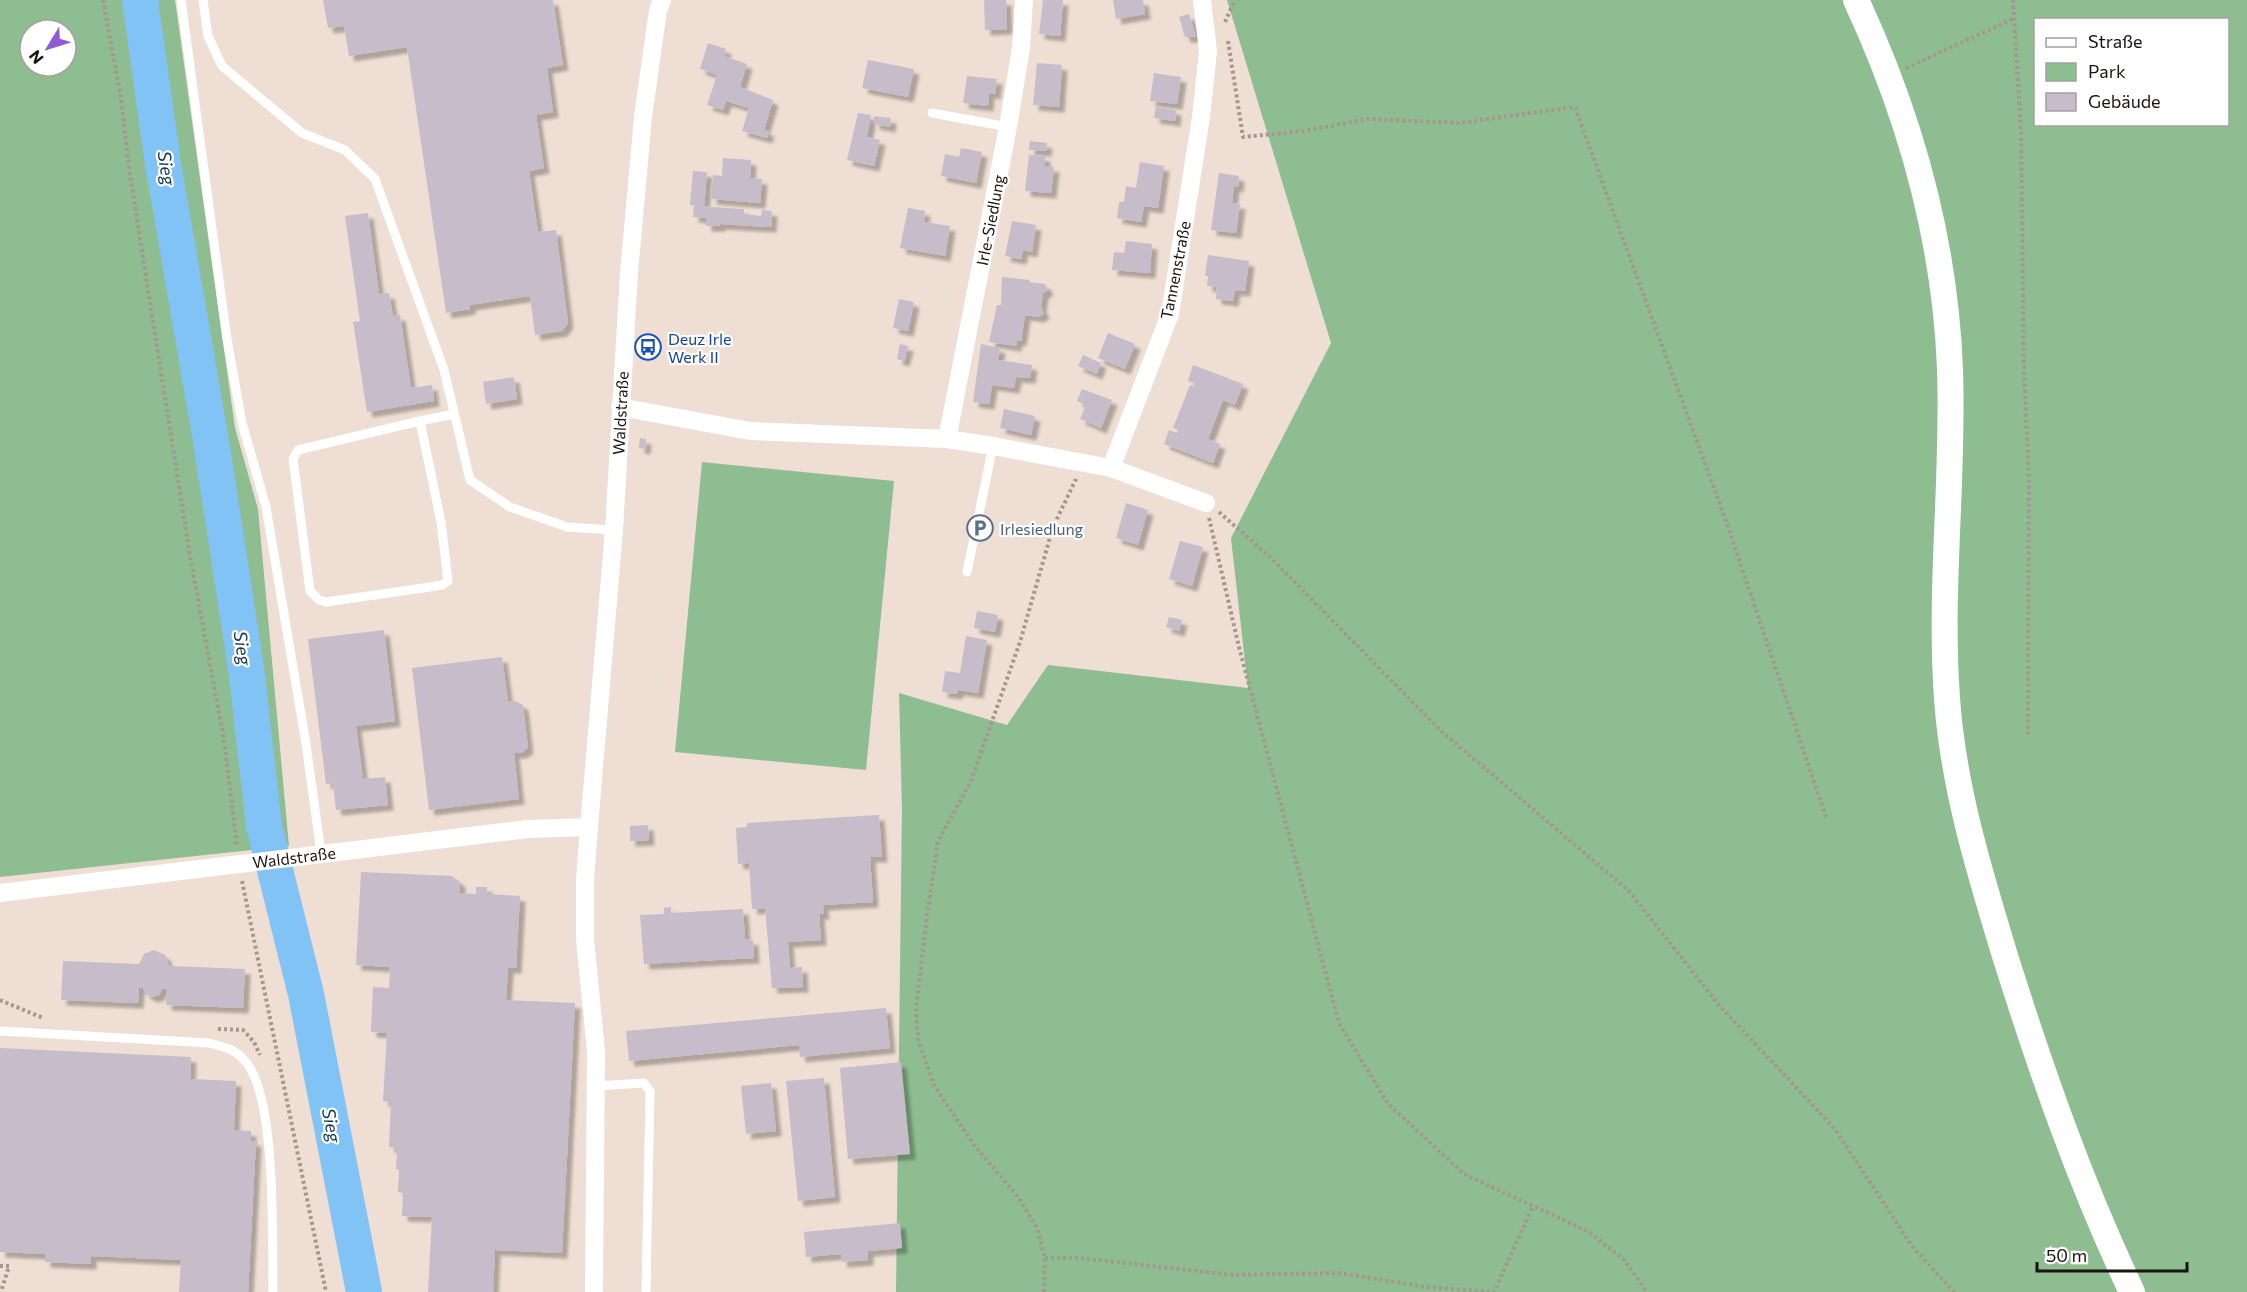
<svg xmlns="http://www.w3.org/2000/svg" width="2247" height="1292" font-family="Commissioner,sans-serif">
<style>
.green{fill:#8dbd90;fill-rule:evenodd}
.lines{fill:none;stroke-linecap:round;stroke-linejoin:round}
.river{stroke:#81c3f5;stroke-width:36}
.building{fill:#c7bcca;filter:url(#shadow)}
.path{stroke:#a4978f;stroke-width:4;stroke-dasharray:3 3;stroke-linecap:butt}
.service{stroke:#fff;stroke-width:9}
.minor{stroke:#fff;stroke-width:18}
.secondary{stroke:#fff;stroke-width:26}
.labels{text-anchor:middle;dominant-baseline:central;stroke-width:4.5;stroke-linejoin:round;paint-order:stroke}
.street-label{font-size:16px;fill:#1a1411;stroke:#fff}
.transit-label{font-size:16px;fill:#164399;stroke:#fff;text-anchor:start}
.service-label{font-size:16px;fill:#4e5e75;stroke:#fff;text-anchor:start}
.water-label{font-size:18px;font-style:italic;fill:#133751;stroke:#fff}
</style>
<defs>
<filter id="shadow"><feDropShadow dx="5.5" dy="5.5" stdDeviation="1.5" flood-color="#0004"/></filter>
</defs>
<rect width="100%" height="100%" fill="#eeded3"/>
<!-- green -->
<g class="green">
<path d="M0,0h175l60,428 23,81 31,337 -289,31zM30,30h36v36h-36z"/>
<path d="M1227,0h1020v1292h-1351l6,-484 -3,-115 108,32 41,-60 200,23 -17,-150 100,-195zM2036,20h192v104h-192z"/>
<polygon points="702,462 894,481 866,770 675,752"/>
</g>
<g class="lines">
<!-- river -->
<polyline class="river" points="140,0 163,164 211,441 246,668 264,826 306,994 364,1292"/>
</g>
<!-- building -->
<g class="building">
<polygon points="323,0 553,0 563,65 547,68 553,112 536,115 544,168 529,171 538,232 556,230 568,323 562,331 535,335 530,296 470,305 470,309 446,313 407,47 349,56 344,26 328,28"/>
<polygon points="984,0 1006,0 1007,29 985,30"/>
<polygon points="1043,0 1063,0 1060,36 1039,34"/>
<polygon points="1113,0 1143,0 1145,14 1116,19"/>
<polygon points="1189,14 1196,37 1185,37 1179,17"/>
<polygon points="708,43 726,49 724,56 747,64 740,87 773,100 764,130 769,131 767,138 742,131 749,108 726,101 723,110 707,105 717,75 700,69"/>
<polygon points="868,60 914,69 908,97 862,88"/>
<polygon points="1037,63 1062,65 1059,107 1033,105"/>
<polygon points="1154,73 1181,77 1177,104 1150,101"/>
<polygon points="967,76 997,79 995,94 989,93 988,106 963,103"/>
<polygon points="1156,107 1176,110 1175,121 1154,118"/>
<polygon points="858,113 871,115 867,137 880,140 874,166 847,160"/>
<polygon points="874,116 891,118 890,127 874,124"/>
<polygon points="1030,141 1047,143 1046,151 1029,150"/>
<polygon points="961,148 982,152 976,183 941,176 945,154 959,157"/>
<polygon points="1029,155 1045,156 1045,166 1054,167 1051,193 1025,191"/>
<polygon points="723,158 751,160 750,178 762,179 760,203 711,199 713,175 722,176"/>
<polygon points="1140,162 1164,166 1158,208 1144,206 1141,222 1117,218 1119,202 1124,202 1126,186 1136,188"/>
<polygon points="693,171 707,172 704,206 690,205"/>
<polygon points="1219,173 1239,176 1238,187 1234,186 1232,203 1240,204 1236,233 1211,230"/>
<polygon points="694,206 744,209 744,214 761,216 762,210 772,211 771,227 720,224 720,226 706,226 706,218 693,217"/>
<polygon points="908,208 925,211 924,222 950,226 945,256 900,248"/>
<polygon points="368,213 379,294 389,293 393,316 400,315 411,388 432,385 434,401 367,412 353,322 360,321 345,216"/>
<polygon points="1012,221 1036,225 1032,252 1023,250 1021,259 1005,256"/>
<polygon points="1126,241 1152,244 1150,273 1112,270 1114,252 1124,253"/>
<polygon points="1208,255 1249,261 1245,291 1235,290 1233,301 1216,299 1217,287 1207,286 1208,276 1205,276"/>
<polygon points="1002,277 1030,280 1029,282 1045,284 1048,290 1043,293 1041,307 1044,313 1039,317 1025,315 1021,341 1017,340 1016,346 989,342 997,305 1001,305"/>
<polygon points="899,299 914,302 908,331 893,328"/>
<polygon points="1108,333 1135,344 1125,369 1098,358"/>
<polygon points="900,344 908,346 904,361 897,359"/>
<polygon points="981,344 1000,348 998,360 1032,365 1030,378 1016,377 1014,388 992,385 989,404 973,402"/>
<polygon points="1083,355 1101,363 1097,374 1078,366"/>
<polygon points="1193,365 1243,384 1235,405 1223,400 1208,439 1220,444 1213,463 1164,444 1169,430 1177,433 1178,430 1173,428 1190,385 1195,387 1196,384 1188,381"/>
<polygon points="514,377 517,399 486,404 483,382"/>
<polygon points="1082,389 1112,400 1101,428 1080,419 1086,405 1077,401"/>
<polygon points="1004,409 1035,416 1031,435 1000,428"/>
<polygon points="640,438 646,439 645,449 639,448"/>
<polygon points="1126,503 1148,510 1138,545 1116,538"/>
<polygon points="1180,541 1203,547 1192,586 1169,579"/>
<polygon points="977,611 998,615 995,632 974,628"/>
<polygon points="1169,617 1182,620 1179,631 1166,627"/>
<polygon points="384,630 395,721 356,726 363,779 385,777 388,805 336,810 333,783 326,784 308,639"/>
<polygon points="966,636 987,640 978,693 958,690 957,694 942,692 945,671 960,673"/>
<polygon points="502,657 508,702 515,701 523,705 528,748 521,753 514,753 519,799 429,810 412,668"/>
<polygon points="879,815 882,857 870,857 873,902 823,905 824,914 819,914 821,940 788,942 790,968 802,967 803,987 772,988 765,908 752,909 749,863 738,864 736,828 747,827 747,823"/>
<polygon points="648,825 649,840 630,841 630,826"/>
<polygon points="361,872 452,876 460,882 460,893 476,894 476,887 487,887 487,894 520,896 516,968 508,968 506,1000 575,1003 562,1253 495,1250 493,1292 428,1292 432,1217 402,1216 403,1193 398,1192 399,1170 396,1169 397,1148 389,1147 391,1102 383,1101 387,1033 371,1032 373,987 389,988 390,967 356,965"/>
<polygon points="671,907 671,913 743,909 745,939 753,940 754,958 644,964 640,915 664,914 664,908"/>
<polygon points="154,950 165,955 169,966 245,969 243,1008 166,1005 167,989 162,989 159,995 152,997 146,994 143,988 139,988 138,1003 61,1000 63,961 139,964 144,954"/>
<polygon points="886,1008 890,1048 800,1057 799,1045 629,1061 626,1031"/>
<polygon points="0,1048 191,1057 190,1079 236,1081 234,1130 251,1131 251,1141 256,1141 248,1292 179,1292 181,1260 91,1256 91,1264 45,1262 45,1254 0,1252"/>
<polygon points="901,1062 910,1154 848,1159 840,1068"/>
<polygon points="824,1078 835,1197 798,1201 786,1081"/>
<polygon points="771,1083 776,1131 746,1134 741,1086"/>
<polygon points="900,1223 902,1248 868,1251 868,1260 842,1262 841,1254 806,1257 804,1232"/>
</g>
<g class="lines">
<!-- path -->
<g class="path">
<polyline points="103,0 121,98 129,168 190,556 224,740 237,847"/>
<polyline points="2013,0 2021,132 2024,370 2029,481 2028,737"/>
<polyline points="1225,22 1235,0"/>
<polyline points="1228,41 1243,137 1303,131 1367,119 1459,123 1575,107 1726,521 1826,817"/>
<polyline points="1906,68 2015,18"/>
<polyline points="1219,512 1270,557 1440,730 1629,891 1719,1005 1835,1129 1912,1246 1954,1292"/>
<polyline points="1209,518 1239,647 1339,1023 1388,1104 1464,1174 1589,1232 1624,1260 1647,1292"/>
<polyline points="242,881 326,1292"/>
<polyline points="0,1000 43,1018"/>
<polyline points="218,1029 243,1030 254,1042 260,1055"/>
<polyline points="1045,1258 1078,1258 1234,1275 1339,1273 1426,1287 1494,1292 1533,1206"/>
<polyline points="0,1266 9,1266 1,1292"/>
<polyline points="1044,1292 1045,1258 1037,1228 1019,1198 974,1145 934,1085 918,1039 916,1008 928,909 938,841 971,781 1020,642 1053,527 1076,479"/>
</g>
<!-- service -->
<g class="service">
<polyline points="181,0 227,339 242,423 266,507 306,744 321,853"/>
<polyline points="203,0 208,36 222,66 302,133 345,150 375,179 444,370 470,480 510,507 567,527 614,530"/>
<polyline points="932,113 1008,127"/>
<polyline points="420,421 298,450 293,459 310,591 319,600 326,602 430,587 442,585 448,581 441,522 420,421 454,414"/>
<polyline points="967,572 993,446"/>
<path d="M0,1031l209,12c15,4 26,6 36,18 32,34 27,182 28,231"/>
<polyline points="597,1086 644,1083 650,1091 646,1292"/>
</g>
<!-- minor -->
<g class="minor">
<polyline points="620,407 750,431 947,439 993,446 1111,468 1206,503"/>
<polyline points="947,439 1008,127 1021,48 1024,0"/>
<polyline points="1111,468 1170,314 1201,117 1208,51 1202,0"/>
<polyline points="589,827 585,880 585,939 596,1051 594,1292"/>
<polyline points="0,893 528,829 589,827 614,530 629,273 643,117 658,10 662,0"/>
</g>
<!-- secondary -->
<path class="secondary" d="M1856,0c54,116 89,240 94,369 4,109 -11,219 -3,329 6,89 33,176 59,261 36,114 75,226 126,333"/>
</g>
<!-- icons -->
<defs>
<g id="bus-ring" transform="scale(1.35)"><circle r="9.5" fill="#fff" stroke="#1a4fb4" stroke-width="1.5"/><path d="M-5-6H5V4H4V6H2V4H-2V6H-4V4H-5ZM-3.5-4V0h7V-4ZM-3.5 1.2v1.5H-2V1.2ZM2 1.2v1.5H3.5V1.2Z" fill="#1a4fb4"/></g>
<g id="parking-ring" transform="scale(1.35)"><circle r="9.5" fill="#fff" stroke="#5c6f8a" stroke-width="1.5"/><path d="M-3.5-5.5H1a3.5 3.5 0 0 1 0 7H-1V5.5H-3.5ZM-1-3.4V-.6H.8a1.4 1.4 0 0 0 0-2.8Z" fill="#5c6f8a"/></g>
</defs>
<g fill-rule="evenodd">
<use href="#bus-ring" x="648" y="347"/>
<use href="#parking-ring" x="980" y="528"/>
</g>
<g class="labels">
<!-- street labels -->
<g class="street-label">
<text transform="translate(990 220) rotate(-79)">Irle-Siedlung</text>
<text transform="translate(1175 270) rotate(-79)">Tannenstraße</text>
<text transform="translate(620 413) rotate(-87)">Waldstraße</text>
<text transform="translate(294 857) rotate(-7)">Waldstraße</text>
</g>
<!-- transit labels -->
<g class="transit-label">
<text x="668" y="338">Deuz Irle<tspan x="668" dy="18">Werk II</tspan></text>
</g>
<!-- service labels -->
<g class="service-label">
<text x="1000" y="528">Irlesiedlung</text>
</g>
<!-- water labels -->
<g class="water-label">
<text transform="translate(167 168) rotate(81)">Sieg</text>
<text transform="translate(243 648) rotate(81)">Sieg</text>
<text transform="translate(332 1125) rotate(79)">Sieg</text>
</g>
</g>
<!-- legend -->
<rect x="2034" y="18" width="195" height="108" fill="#ffffff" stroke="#a3a1a0" stroke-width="1.5"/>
<rect x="2046" y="38" width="30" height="9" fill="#ffffff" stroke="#a3a1a0" stroke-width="1.5"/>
<text x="2088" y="48" font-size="18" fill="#1a1411">Straße</text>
<rect x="2046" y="63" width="30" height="18" fill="#8dbd90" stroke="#a3a1a0" stroke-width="1.5"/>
<text x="2088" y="78" font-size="18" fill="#1a1411">Park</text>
<rect x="2046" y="93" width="30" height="18" fill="#c7bcca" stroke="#a3a1a0" stroke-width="1.5"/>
<text x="2088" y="108" font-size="18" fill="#1a1411">Gebäude</text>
<!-- north arrow -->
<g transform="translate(48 48) rotate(232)"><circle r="28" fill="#ffffff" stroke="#a3a1a0" stroke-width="1.5"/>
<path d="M0-4.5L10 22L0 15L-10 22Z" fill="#8f5cd5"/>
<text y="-9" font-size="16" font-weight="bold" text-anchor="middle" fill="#1a1411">N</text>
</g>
<!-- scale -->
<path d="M2037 1262v9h150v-9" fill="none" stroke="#1a1411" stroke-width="3"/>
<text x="2046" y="1262" font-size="18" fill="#1a1411" stroke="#ffffff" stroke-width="4.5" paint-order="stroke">50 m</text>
</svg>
